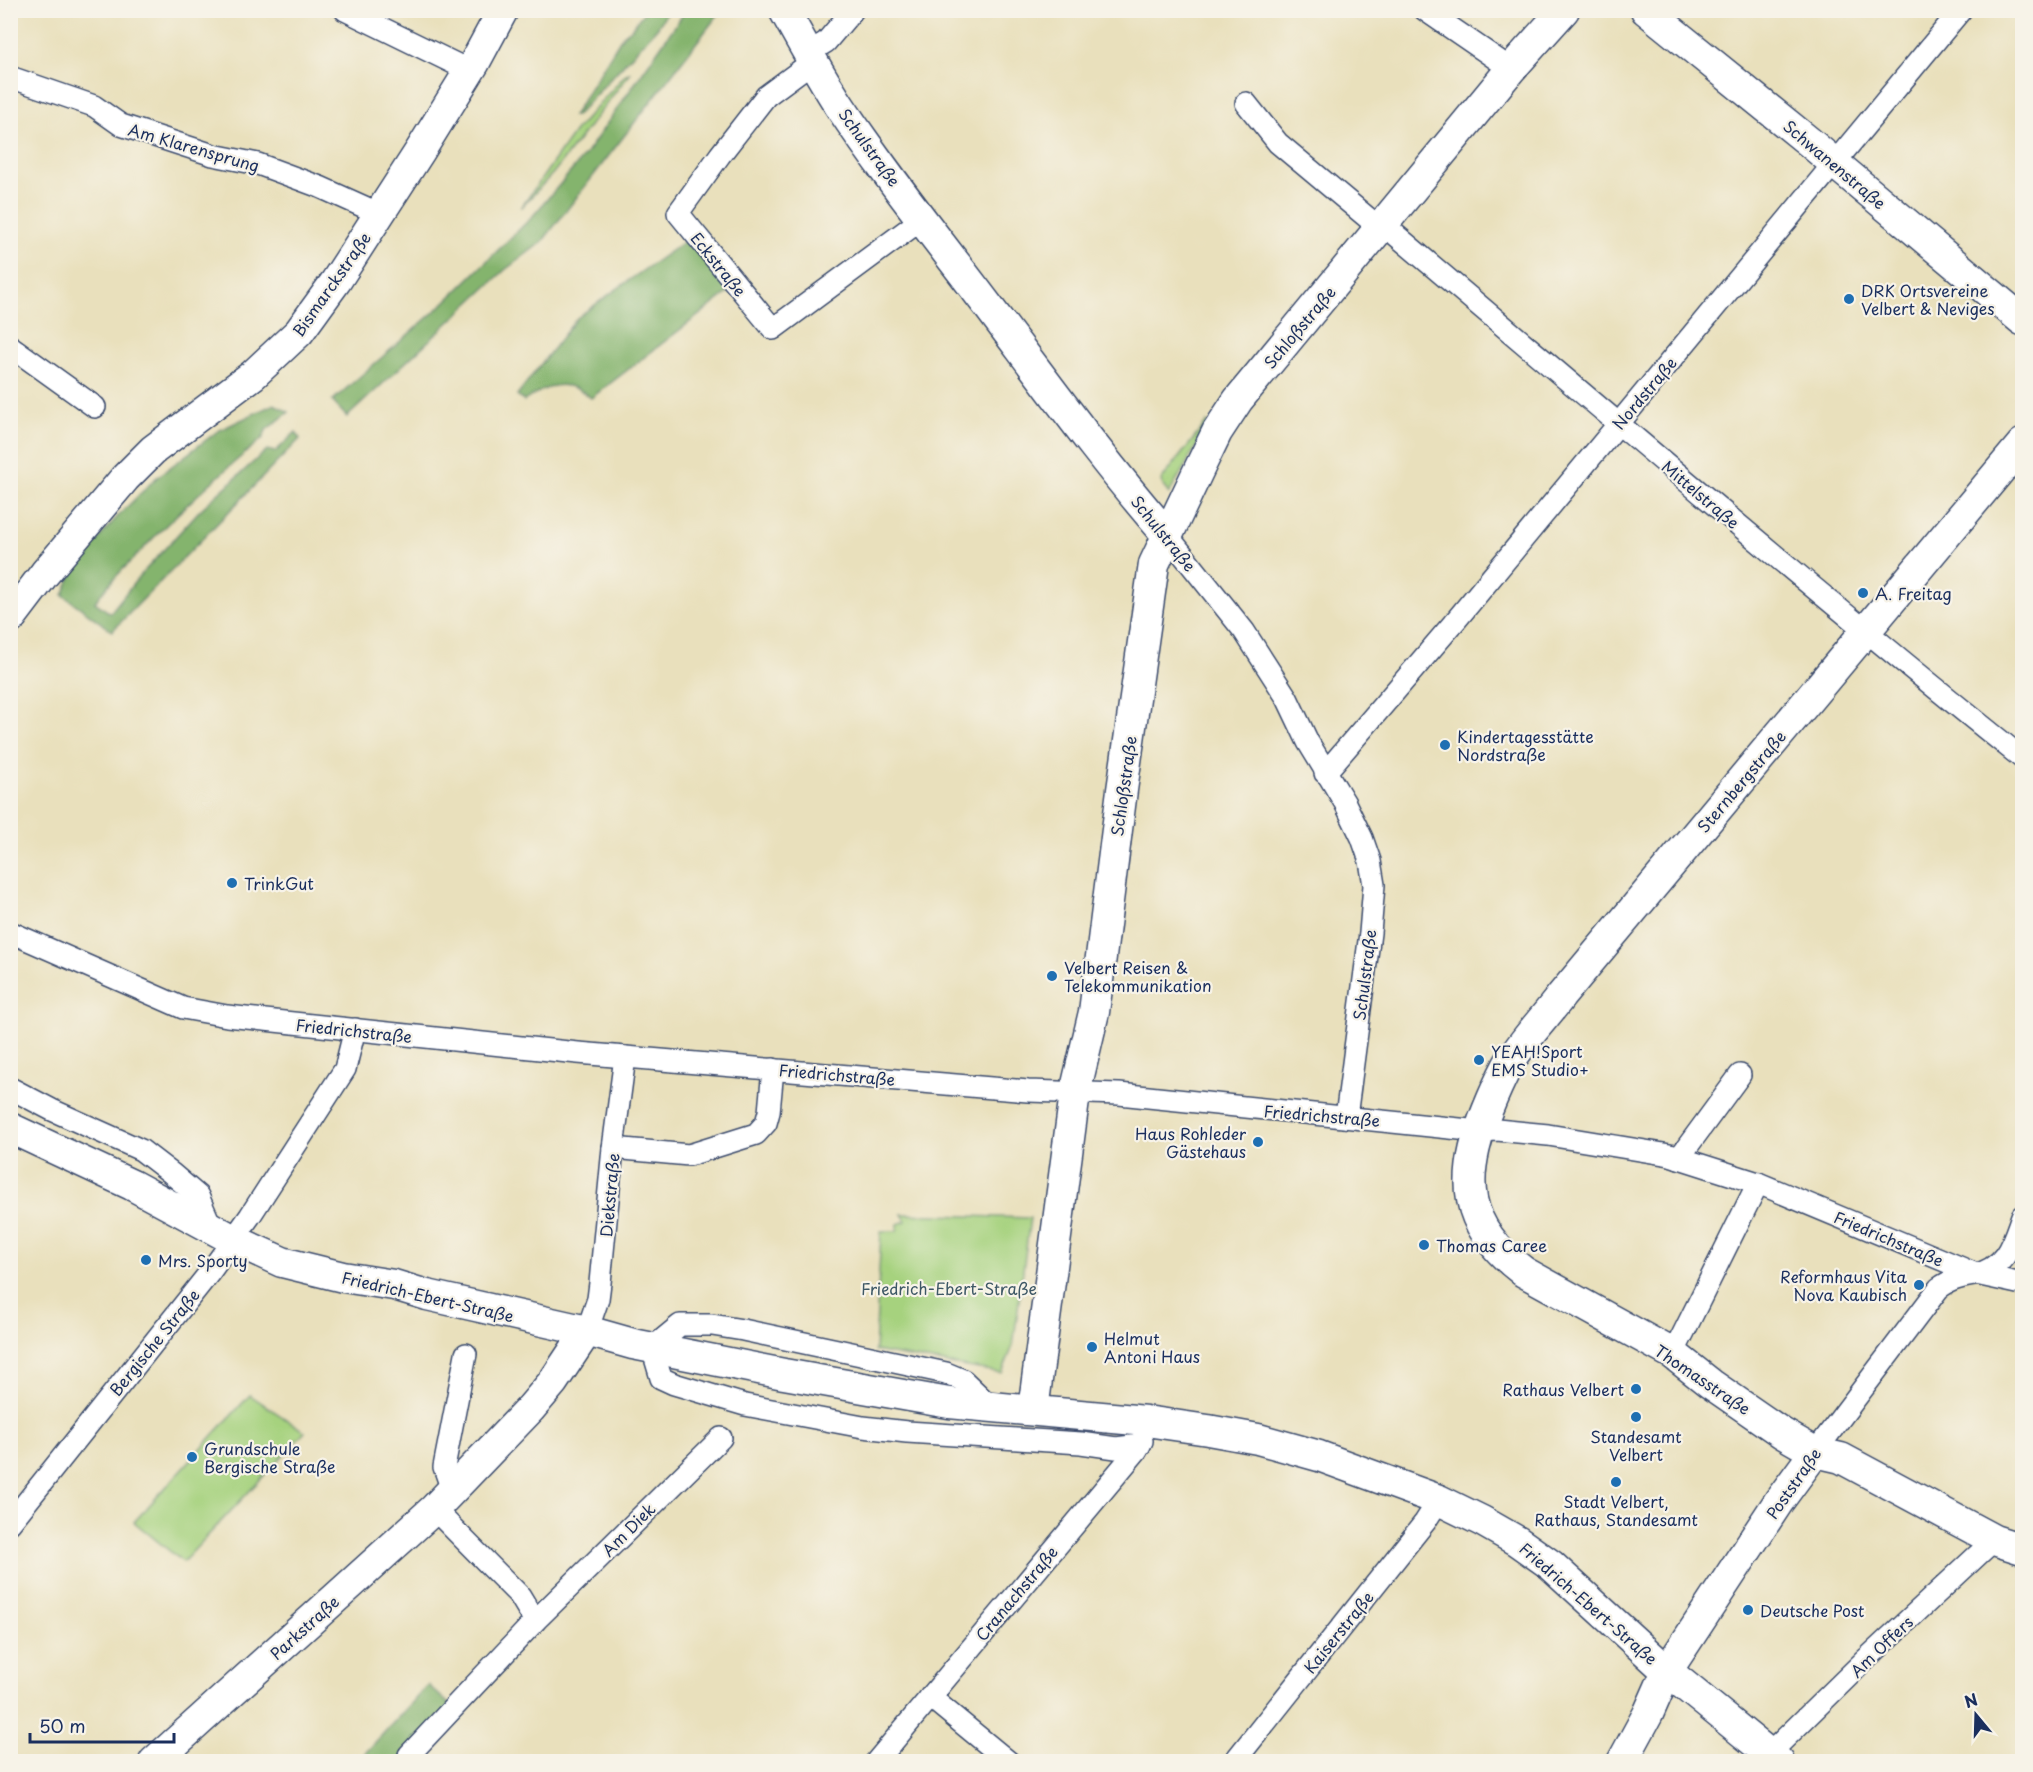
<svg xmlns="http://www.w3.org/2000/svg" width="2033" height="1772" font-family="'Playpen Sans',sans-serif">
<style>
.green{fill:#a6d27e;stroke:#60806e;stroke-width:1.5}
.forest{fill:#84b46d;stroke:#507266;stroke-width:1.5}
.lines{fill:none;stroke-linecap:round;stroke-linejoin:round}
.street-casing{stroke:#3a4a6c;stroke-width:24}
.secondary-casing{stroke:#3a4a6c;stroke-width:33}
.street{stroke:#fff;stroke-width:21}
.secondary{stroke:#fff;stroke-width:30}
.poi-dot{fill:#1f6fb2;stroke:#f7f3e8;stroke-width:2}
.labels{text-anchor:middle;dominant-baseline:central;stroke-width:4.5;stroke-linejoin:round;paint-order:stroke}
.street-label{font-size:16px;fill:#1b2f5e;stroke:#f7f3e8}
.poi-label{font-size:16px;fill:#1b2f5e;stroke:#f7f3e8;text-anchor:start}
.park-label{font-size:16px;fill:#3e5866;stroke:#f7f3e8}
</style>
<rect width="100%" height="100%" fill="#f7f3e8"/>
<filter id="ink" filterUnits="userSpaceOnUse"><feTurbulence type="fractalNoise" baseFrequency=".0167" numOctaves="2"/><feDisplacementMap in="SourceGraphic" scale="12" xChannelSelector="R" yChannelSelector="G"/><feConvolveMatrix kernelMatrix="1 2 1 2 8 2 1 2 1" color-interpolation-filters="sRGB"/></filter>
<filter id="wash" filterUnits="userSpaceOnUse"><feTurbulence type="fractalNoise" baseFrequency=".008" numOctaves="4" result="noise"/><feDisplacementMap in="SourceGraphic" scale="24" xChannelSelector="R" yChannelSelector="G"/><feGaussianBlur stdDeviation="1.35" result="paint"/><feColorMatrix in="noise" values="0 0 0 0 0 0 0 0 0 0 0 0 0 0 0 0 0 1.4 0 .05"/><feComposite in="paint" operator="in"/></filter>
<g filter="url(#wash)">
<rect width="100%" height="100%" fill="#e9e0bc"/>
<!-- green -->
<g class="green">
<polygon points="630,73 554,172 521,208 575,131 626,74"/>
<polygon points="1207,422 1209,424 1169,494 1163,486 1162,479"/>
<polygon points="902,1214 1030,1218 1013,1346 1002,1373 875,1351 881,1231 897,1231 898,1224 906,1221"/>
<polygon points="250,1395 305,1432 183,1562 134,1522"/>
</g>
<!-- forest -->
<g class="forest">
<polygon points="686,10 721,11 542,242 505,270 347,417 332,401 443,304 532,217 585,155"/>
<polygon points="645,11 668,11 658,27 576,116 573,116 623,35 631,29"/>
<path d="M691,237l38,55 -138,106c-25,-21 -43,-13 -67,3l-7,-6 60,-77 41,-30z"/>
<path d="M274,404l15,8 -23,18 -3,8c-43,36 -84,72 -122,113 -16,16 -33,32 -46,51l15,11 28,-35 62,-68 67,-60 8,2 21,-20 4,7 -188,192 -49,-36 12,-28 42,-50 39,-39 62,-47z"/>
<polygon points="428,1685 457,1711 416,1761 357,1762"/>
</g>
</g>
<g filter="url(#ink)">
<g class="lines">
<!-- street casing -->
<g class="street-casing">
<g id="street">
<polyline points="345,10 470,71"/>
<polyline points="1425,10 1511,69"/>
<polyline points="808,53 826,42 853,10"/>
<polyline points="812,62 766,96 720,155 678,213 773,329 922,219"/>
<polyline points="10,77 94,106 121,125 213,155 258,164 320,187 380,214"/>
<polyline points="1246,103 1278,143 1381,229"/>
<path d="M1384,225c212,179 422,360 638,533"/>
<polyline points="10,346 95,407"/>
<polyline points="1168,536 1244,631 1287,698 1308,742 1345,803 1362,838 1370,861 1374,885 1370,933 1346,1117"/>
<polyline points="1325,773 1457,619 1961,10"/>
<polyline points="10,932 183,1008 227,1016 578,1053 1028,1091 1119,1094 1479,1131 1497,1130 1548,1135 1670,1155 1758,1183 1976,1274 2022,1284"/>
<polyline points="10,1088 52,1110 141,1150 171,1173 198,1196 211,1226"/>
<polyline points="613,1148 689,1155 756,1134 766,1123 769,1112 773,1069"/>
<polyline points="1679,1158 1740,1075"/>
<polyline points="587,1331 598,1299 600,1283 613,1148 625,1057"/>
<polyline points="1673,1354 1758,1183"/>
<polyline points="992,1408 963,1380 946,1373 743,1330 712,1325 680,1325 652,1348 661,1378 674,1384 745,1405 863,1427 907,1432 1081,1443 1116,1448 1140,1445"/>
<path d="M1815,1452l124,-164c13,-9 19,-10 35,-13 33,-8 38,-31 48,-59"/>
<polyline points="452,1490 444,1467 466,1354"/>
<polyline points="434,1509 520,1596 535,1621"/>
<polyline points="10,1523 210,1272 250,1216 345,1069 355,1029"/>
<polyline points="930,1697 1009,1762"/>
<polyline points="1769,1754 1863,1662 1994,1540"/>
<polyline points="409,1755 535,1621 721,1438"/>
<polyline points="876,1762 1137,1450 1142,1441"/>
<polyline points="1234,1762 1425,1522 1439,1500"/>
</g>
</g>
<!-- secondary casing -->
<g class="secondary-casing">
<g id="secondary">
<path d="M784,10c18,32 35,64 55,95 45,68 100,136 149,201 59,78 116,157 180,230"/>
<polyline points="1646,10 1808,141 2022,320"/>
<path d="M2022,444l-461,552c-17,23 -39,45 -53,69 -8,15 -15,31 -21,46 -28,68 -24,115 37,161l149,82 38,30 71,49 33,19 26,6 153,82 28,9"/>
<polyline points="10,619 45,573 125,478 153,450 253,375 299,332 336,281 420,151 475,62 503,10"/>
<polyline points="10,1128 132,1185 232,1239 282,1262 343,1277 394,1285 427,1295 587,1331 633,1344 784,1374 949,1403 1146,1421 1208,1430 1258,1439 1319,1456 1439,1500 1482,1521 1517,1541 1551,1565 1667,1671 1779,1762"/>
<polyline points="1033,1410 1075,1093 1094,1012 1122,790 1154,564 1201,465 1217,432 1238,400 1511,69 1564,10"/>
<polyline points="154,1762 434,1509 531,1408 553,1382 587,1331"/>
<polyline points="1622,1762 1648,1714 1667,1671 1779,1501 1815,1452"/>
</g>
</g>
<!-- street -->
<use href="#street" class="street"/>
<!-- secondary -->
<use href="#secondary" class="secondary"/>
</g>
</g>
<!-- markers -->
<g class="poi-dot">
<circle cx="1849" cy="299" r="6"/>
<circle cx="1863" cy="593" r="6"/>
<circle cx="1445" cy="745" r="6"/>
<circle cx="232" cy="883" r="6"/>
<circle cx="1052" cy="976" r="6"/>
<circle cx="1479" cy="1060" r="6"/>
<circle cx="1258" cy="1142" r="6"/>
<circle cx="1424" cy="1245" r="6"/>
<circle cx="146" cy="1260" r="6"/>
<circle cx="1919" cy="1285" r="6"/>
<circle cx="1092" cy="1347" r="6"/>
<circle cx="1636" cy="1389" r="6"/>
<circle cx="1636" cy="1417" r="6"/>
<circle cx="192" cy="1457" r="6"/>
<circle cx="1616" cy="1482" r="6"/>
<circle cx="1748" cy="1610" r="6"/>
</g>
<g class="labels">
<!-- street labels -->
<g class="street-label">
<text transform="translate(194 147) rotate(16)">Am Klarensprung</text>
<text transform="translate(870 147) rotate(54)">Schulstraße</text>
<text transform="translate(1835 164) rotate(40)">Schwanenstraße</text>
<text transform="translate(719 264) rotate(51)">Eckstraße</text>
<text transform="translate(331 284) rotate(-55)">Bismarckstraße</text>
<text transform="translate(1299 327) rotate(-50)">Schloßstraße</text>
<text transform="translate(1644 393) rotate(-50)">Nordstraße</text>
<text transform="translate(1701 494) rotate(40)">Mittelstraße</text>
<text transform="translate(1164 533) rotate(51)">Schulstraße</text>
<text transform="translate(1741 781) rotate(-50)">Sternbergstraße</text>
<text transform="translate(1123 786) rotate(-82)">Schloßstraße</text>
<text transform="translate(1364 975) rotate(-83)">Schulstraße</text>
<text transform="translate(354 1030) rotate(6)">Friedrichstraße</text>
<text transform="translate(837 1074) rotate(5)">Friedrichstraße</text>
<text transform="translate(1322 1115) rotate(5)">Friedrichstraße</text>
<text transform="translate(609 1195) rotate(-85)">Diekstraße</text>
<text transform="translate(1889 1238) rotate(23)">Friedrichstraße</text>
<text transform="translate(428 1296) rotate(13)">Friedrich-Ebert-Straße</text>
<text transform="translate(154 1342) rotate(-51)">Bergische Straße</text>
<text transform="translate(1703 1379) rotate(34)">Thomasstraße</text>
<text transform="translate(1793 1483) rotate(-55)">Poststraße</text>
<text transform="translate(628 1529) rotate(-45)">Am Diek</text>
<text transform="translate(1016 1593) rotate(-50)">Cranachstraße</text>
<text transform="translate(1589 1603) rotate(41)">Friedrich-Ebert-Straße</text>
<text transform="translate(304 1627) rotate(-42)">Parkstraße</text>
<text transform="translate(1338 1632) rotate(-51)">Kaiserstraße</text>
<text transform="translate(1881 1646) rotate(-44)">Am Offers</text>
</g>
<!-- poi labels -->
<g class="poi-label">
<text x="1861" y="290">DRK Ortsvereine<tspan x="1861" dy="18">Velbert &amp; Neviges</tspan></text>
<text x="1875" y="593">A. Freitag</text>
<text x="1457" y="736">Kindertagesstätte<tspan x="1457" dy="18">Nordstraße</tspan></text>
<text x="244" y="883">TrinkGut</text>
<text x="1064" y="967">Velbert Reisen &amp;<tspan x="1064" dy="18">Telekommunikation</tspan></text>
<text x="1491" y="1051">YEAH!Sport<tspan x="1491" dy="18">EMS Studio+</tspan></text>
<text x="1246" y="1133" text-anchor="end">Haus Rohleder<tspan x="1246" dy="18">Gästehaus</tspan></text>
<text x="1436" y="1245">Thomas Caree</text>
<text x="158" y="1260">Mrs. Sporty</text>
<text x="1907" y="1276" text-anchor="end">Reformhaus Vita<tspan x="1907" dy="18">Nova Kaubisch</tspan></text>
<text x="1104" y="1338">Helmut<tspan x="1104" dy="18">Antoni Haus</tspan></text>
<text x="1624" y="1389" text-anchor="end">Rathaus Velbert</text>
<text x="1636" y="1436" text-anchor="middle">Standesamt<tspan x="1636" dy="18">Velbert</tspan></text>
<text x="204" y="1448">Grundschule<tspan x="204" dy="18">Bergische Straße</tspan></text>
<text x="1616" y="1501" text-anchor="middle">Stadt Velbert,<tspan x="1616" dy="18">Rathaus, Standesamt</tspan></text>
<text x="1760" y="1610">Deutsche Post</text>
</g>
<!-- park labels -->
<g class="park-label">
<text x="949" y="1288">Friedrich-Ebert-Straße</text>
</g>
</g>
<!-- margin -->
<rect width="2033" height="1772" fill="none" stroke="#f7f3e8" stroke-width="36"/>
<!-- north arrow -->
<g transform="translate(1976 1715) rotate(341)" stroke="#f7f3e8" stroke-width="4.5" paint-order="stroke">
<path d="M0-4.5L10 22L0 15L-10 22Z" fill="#1b2f5e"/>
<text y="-9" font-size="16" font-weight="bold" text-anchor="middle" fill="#1b2f5e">N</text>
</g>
<!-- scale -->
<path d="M30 1733v9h144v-9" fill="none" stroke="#1b2f5e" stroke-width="3"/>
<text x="39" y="1733" font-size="18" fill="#1b2f5e" stroke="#f7f3e8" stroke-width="4.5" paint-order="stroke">50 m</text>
</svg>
